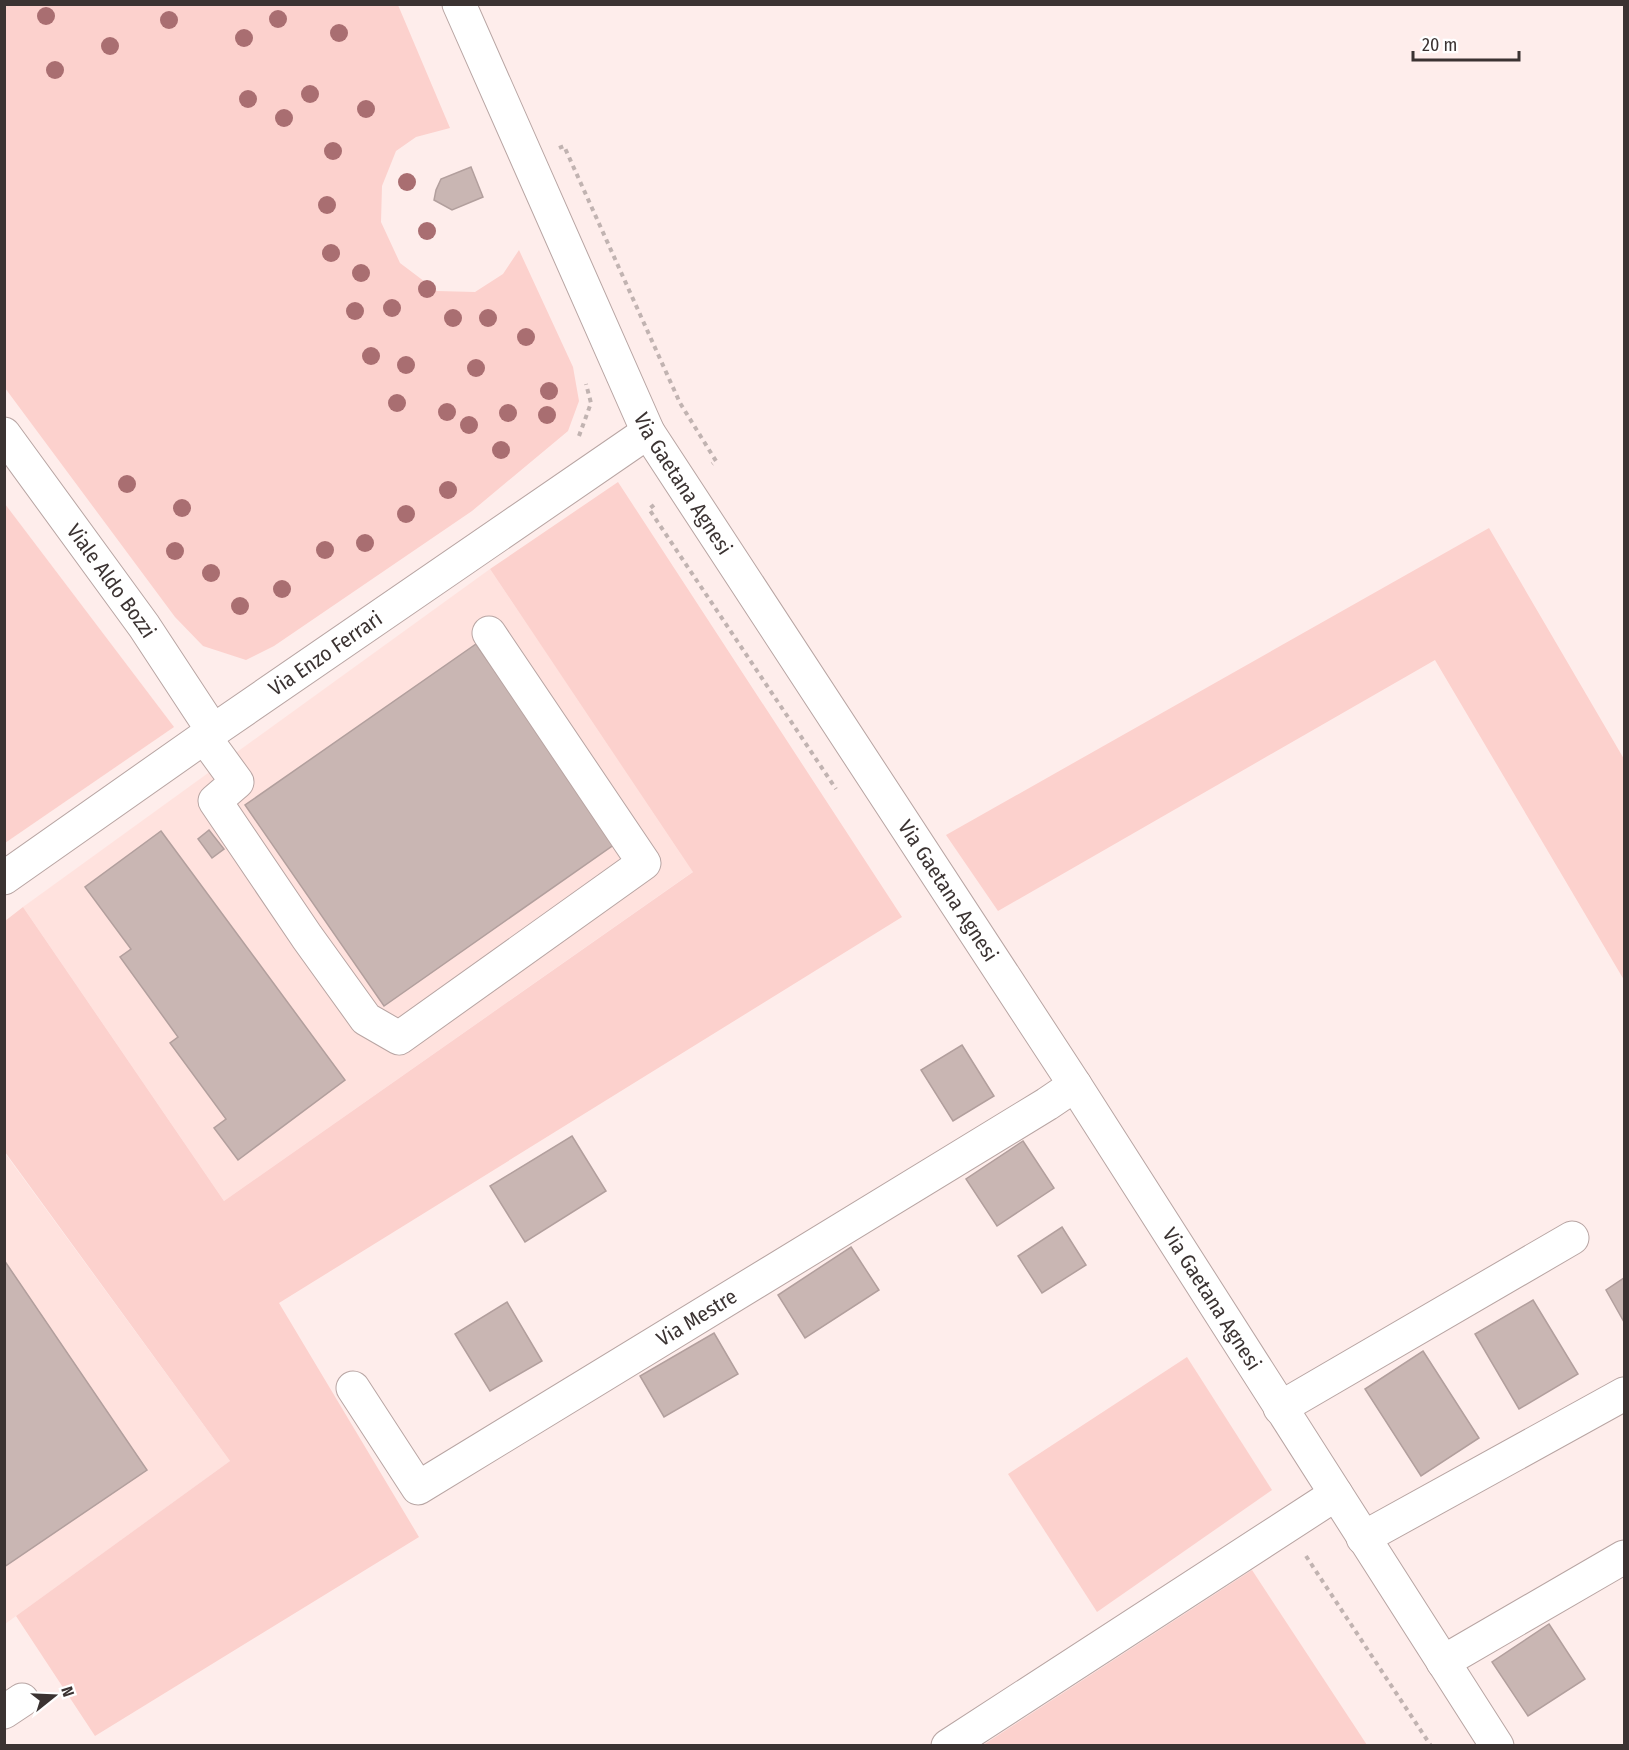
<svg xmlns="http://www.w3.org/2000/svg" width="1629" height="1750" font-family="'Fira Sans Condensed',sans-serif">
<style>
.built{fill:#ffe2de}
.green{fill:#fcd1cd}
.building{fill:#c9b6b3;stroke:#b29f9d;stroke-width:1.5}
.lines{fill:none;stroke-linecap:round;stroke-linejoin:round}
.minor-casing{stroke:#b8a5a3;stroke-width:35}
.path{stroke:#c1b3b1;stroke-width:4;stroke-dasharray:4.5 4.5;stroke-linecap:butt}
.minor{stroke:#fff;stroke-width:33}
.tree{fill:#a96e71}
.labels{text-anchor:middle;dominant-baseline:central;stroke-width:4.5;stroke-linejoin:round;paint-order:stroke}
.street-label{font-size:21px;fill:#3b3332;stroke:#fff}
</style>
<rect width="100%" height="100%" fill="#feedeb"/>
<!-- built -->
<g class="built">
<polygon points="490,569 694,871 224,1201 23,907"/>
<polygon points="4,1152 230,1461 5,1624 4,1624"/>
</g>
<!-- green -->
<g class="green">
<polygon points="398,5 450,128 416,137 396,151 382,186 381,222 400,263 437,291 475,292 503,274 519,250 573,367 579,401 568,431 472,511 274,646 246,660 203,646 175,617 5,388 5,5"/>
<polygon points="618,482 902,917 279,1303 419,1537 95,1736 16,1616 230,1461 5,1152 5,921 23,907 224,1201 693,872 490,569"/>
<polygon points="5,504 174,727 5,843 4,843"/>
<polygon points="1489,528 1624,759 1624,980 1435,660 998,911 946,835"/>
<polygon points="1187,1357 1272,1490 1097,1612 1008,1474"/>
<polygon points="1252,1570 1367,1745 983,1745"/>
</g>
<!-- building -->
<g class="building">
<polygon points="471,167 483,197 452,210 434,200 436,190 441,179"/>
<polygon points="476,644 615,844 384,1006 245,805"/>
<polygon points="209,830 224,849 212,858 198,839"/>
<polygon points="161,831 345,1080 238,1160 214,1128 226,1119 170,1043 178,1037 120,957 131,949 85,887"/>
<polygon points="962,1045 994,1096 953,1121 921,1070"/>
<polygon points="572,1136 606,1191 525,1242 490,1186"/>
<polygon points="1023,1141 1054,1188 997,1226 966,1179"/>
<polygon points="1062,1227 1086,1265 1042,1293 1018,1256"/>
<polygon points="851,1247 879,1290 805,1338 778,1295"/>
<polygon points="4,1260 147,1470 4,1567"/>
<polygon points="1624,1278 1624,1322 1606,1290"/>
<polygon points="1533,1300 1578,1374 1519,1409 1475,1334"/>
<polygon points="507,1302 542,1361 490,1391 455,1334"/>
<polygon points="714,1333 738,1374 664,1417 640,1376"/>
<polygon points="1423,1351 1479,1438 1421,1476 1365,1389"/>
<polygon points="1549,1624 1585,1679 1528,1716 1492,1662"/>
</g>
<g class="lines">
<!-- minor casing -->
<g class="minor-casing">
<g id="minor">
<path id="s1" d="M459,4l189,428 427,653 422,661"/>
<path id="s2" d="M4,434l140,192 69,105"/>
<polyline points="205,738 237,782 215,801 307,937 366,1019 399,1038 644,863 489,633"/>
<path id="s3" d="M4,878l209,-147 435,-299"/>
<path id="s4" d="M353,1388l65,100 629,-384 28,-19"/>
<polyline points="1280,1408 1572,1238"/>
<polyline points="1363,1538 1624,1394"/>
<polyline points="1443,1662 1624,1557"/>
<polyline points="4,1712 22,1700"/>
<polyline points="948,1746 1336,1494"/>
</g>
</g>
<!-- path -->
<g class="path">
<polyline points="559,148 564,146 680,403 716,461 712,464"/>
<polyline points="579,436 591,403 586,384"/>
<polyline points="654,505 649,509 836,789"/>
<polyline points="1306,1556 1431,1746"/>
</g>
<!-- minor -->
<use href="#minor" class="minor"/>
</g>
<!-- trees -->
<g class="tree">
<circle cx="46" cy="16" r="9"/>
<circle cx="278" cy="19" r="9"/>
<circle cx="169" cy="20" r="9"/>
<circle cx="339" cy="33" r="9"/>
<circle cx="244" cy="38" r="9"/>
<circle cx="110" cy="46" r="9"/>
<circle cx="55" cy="70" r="9"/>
<circle cx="310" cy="94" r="9"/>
<circle cx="248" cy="99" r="9"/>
<circle cx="366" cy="109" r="9"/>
<circle cx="284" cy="118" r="9"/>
<circle cx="333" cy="151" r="9"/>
<circle cx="407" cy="182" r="9"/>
<circle cx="327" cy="205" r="9"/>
<circle cx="427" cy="231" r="9"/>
<circle cx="331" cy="253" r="9"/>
<circle cx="361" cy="273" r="9"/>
<circle cx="427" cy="289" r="9"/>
<circle cx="392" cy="308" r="9"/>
<circle cx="355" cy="311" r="9"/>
<circle cx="453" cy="318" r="9"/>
<circle cx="488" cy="318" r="9"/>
<circle cx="526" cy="337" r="9"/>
<circle cx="371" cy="356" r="9"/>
<circle cx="406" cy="365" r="9"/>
<circle cx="476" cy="368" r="9"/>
<circle cx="549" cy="391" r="9"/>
<circle cx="397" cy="403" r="9"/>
<circle cx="447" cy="412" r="9"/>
<circle cx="508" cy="413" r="9"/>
<circle cx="547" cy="415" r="9"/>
<circle cx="469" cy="425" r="9"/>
<circle cx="501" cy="450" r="9"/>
<circle cx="127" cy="484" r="9"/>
<circle cx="448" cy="490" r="9"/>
<circle cx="182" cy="508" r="9"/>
<circle cx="406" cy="514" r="9"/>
<circle cx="365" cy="543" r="9"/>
<circle cx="325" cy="550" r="9"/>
<circle cx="175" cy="551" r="9"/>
<circle cx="211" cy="573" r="9"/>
<circle cx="282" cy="589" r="9"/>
<circle cx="240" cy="606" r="9"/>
</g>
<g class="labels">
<!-- street labels -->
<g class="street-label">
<text stroke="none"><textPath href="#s1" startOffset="530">Via Gaetana Agnesi</textPath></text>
<text stroke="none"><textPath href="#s2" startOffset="182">Viale Aldo Bozzi</textPath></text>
<text stroke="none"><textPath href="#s3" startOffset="392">Via Enzo Ferrari</textPath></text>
<text stroke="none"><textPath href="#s1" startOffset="1016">Via Gaetana Agnesi</textPath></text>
<text stroke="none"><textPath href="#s1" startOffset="1502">Via Gaetana Agnesi</textPath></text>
<text stroke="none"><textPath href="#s4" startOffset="446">Via Mestre</textPath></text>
</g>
</g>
<!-- border -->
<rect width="1629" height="1750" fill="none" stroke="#3b3332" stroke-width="12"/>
<!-- north arrow -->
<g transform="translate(54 1696) rotate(72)" stroke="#ffffff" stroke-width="4.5" paint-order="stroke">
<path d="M0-4.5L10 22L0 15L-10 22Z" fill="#3b3332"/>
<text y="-9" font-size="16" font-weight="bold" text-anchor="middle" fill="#3b3332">N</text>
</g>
<!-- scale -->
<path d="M1413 51v9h106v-9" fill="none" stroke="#3b3332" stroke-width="3"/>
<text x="1422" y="51" font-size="18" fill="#3b3332" stroke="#ffffff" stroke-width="4.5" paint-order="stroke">20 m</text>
</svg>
